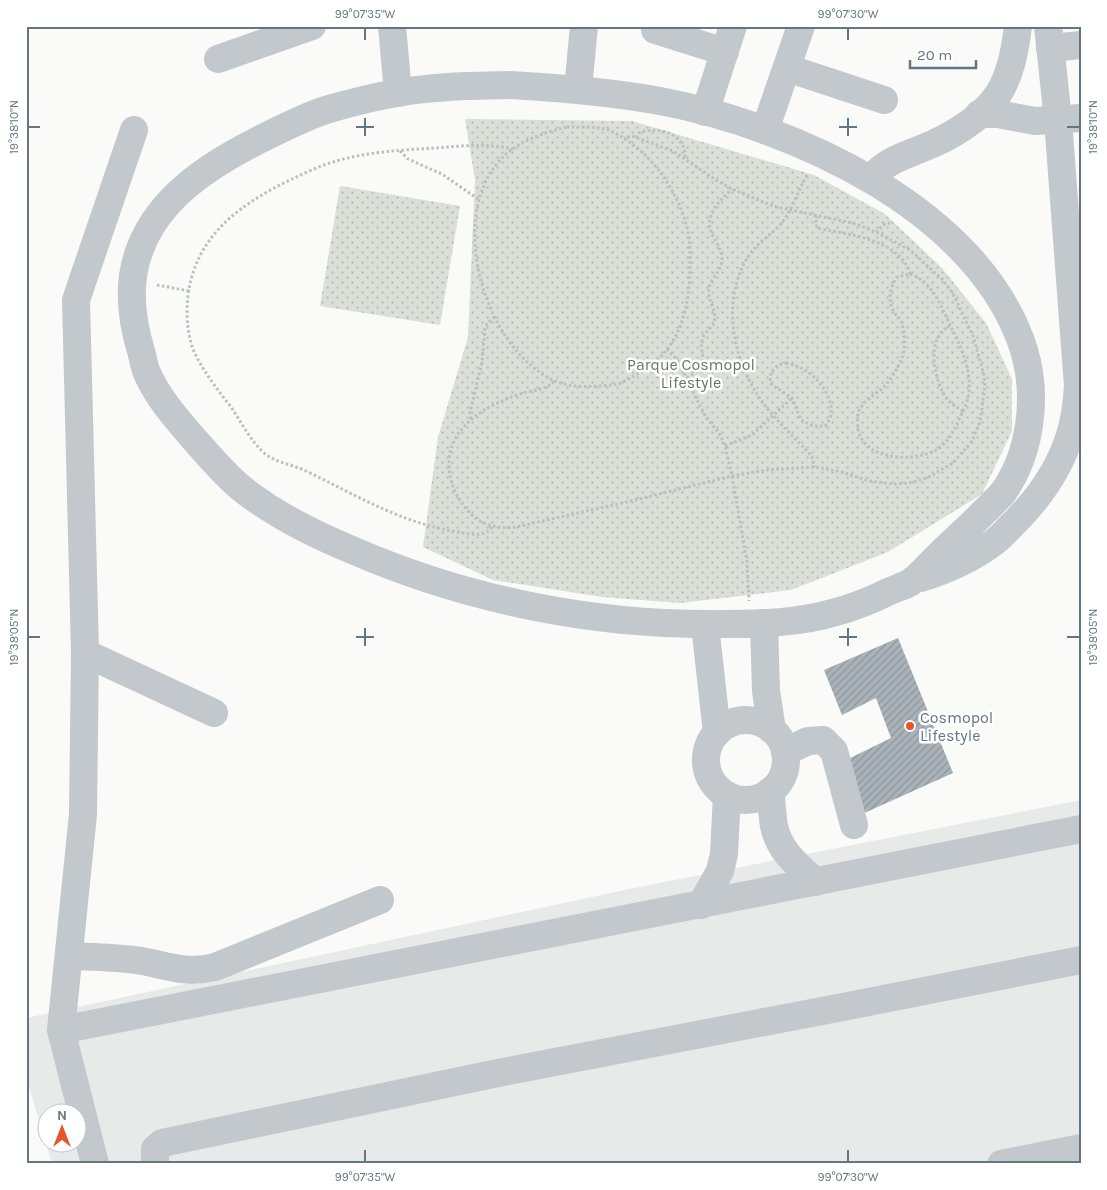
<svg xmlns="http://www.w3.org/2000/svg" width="1107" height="1190" font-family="Karla,sans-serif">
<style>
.built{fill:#e8e9e9;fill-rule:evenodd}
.park{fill:url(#park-dots)}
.building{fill:url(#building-hatch)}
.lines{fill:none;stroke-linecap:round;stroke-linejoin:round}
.path{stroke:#bbbfc2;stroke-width:3;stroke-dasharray:2.5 2.5;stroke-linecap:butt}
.minor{stroke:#c3c8cc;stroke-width:28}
.ticks{fill:none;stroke:#657683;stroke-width:2}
.poi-dot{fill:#e4572e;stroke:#fff;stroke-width:2}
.labels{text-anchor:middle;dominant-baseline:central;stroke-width:5;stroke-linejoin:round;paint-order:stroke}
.park-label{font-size:16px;fill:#687a64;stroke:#fff}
.poi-label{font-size:16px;fill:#657683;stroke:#fff;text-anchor:start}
.neatline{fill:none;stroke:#657683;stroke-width:2}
.ticks-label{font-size:12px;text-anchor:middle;fill:#657683}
</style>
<defs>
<pattern id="park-dots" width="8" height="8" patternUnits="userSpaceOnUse" patternTransform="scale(1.25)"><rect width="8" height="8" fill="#dadfd7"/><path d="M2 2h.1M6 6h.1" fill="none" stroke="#b4b9b4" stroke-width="1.8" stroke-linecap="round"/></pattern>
<pattern id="building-hatch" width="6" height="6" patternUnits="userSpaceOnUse" patternTransform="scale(1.25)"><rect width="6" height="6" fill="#aab3b9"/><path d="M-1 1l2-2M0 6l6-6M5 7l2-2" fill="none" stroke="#8e969c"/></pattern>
</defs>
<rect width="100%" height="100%" fill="#fafaf8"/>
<!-- built -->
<path class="built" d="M1081,800v364h-1029l-26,-87v-59l608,-130zM48,1112h30v30h-30z"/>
<!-- park -->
<g class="park">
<polygon points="465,119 632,121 814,175 885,214 942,268 986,323 1012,379 1012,431 982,494 888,552 791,590 680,603 602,597 493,580 423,547 438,437 468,337 475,180"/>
<polygon points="340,186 460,206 440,325 320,306"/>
</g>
<!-- building -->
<polygon class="building" points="898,638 953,773 860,815 840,763 891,738 876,698 842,715 824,670"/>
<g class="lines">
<!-- path -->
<g class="path">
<path d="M567,127c13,0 28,-1 41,3 11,4 20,11 29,18 25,20 43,51 51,83 2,11 2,22 2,34 0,41 -9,82 -46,105 -8,4 -18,12 -27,14 -20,3 -45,5 -64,-4 -70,-33 -109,-169 -48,-225 16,-15 42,-23 62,-28z"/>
<path d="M636,138l3,-5c20,-8 47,1 46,25"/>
<polyline points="400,151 408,159 442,174 478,199"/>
<path d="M807,175c-8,14 -16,38 -27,50 -10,11 -21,16 -30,29 -30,43 -18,105 11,146 13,19 31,35 46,51l5,6 3,10"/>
<path d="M815,215l2,13c29,6 84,11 93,46"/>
<polyline points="876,232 885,224 890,223"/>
<path d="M910,274c23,7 32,35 42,55 9,18 19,40 17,61 0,11 -7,22 -11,32 -5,10 -10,20 -20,27 -23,14 -74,12 -80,-20 0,-4 -1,-10 0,-15 3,-12 17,-19 26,-27 7,-8 14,-19 18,-29 4,-10 3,-27 -1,-37 -3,-6 -1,0 -5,-6 -9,-12 -7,-26 1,-38z"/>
<polyline points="157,285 189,291"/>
<path d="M950,325c-4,3 -9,6 -11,11 -10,13 -3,47 6,60 4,7 11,11 18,15"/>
<polyline points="667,349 679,362 696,398 706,417 719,433 725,446 732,476 747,562 749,601"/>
<path d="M786,363c8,2 15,4 22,9 15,11 33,37 17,54h-12l-12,-6 -9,-22 -21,-14c-3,-11 3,-19 15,-21z"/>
<path d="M687,378l14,-9 3,-4c-1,-10 -5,-20 0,-30 3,-4 8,-8 10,-12 4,-11 -7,-23 -5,-34 1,-11 14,-19 13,-31 -1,-15 -15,-23 -12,-39 3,-13 13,-21 22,-30"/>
<path d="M554,381c-8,9 -20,9 -31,12 -32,10 -73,31 -74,69 0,21 7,36 21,51 12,13 30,16 46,14l115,-26 101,-25 34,-6 49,-3 27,5 27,9 24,3 16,-1 18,-5 26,-15 19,-22 8,-19 5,-36 -1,-11 -11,-39 -21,-44 -10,-13 -32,-29 -34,-18 -20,-8 -83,-18 -41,-17 -16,-9 -43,-29 -41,-15 -8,2"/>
<polyline points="471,419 470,412 482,362 485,329 487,324 494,317"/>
<polyline points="725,446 752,435 792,398"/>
<path d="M492,527c-8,11 -22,7 -34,5 -57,-9 -100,-36 -152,-61 -14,-7 -32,-8 -44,-20 -13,-13 -21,-29 -31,-44 -14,-18 -29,-37 -38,-58 -6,-17 -7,-35 -5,-53 7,-60 52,-92 104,-117 13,-6 27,-13 41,-17 32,-10 68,-12 102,-14 25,-2 53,-5 78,1"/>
</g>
<!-- minor -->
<g class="minor">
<polyline points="392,26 398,93"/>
<polyline points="655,30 725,52"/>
<polyline points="1050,48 1081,45"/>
<polyline points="218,59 312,26"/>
<polyline points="787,68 884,100"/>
<path d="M511,85c50,3 100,7 149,16 133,25 320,109 364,249 14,47 7,104 -22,144 -1,1 -15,15 -16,16 -14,14 -28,27 -42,40 -11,10 -21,23 -33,32 -7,4 -14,6 -21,9 -18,9 -35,16 -54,21 -37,11 -76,12 -114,12 -126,2 -255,-24 -370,-74 -39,-16 -77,-35 -111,-62 -17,-14 -32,-32 -47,-49 -18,-21 -36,-41 -47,-66 -3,-7 -4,-15 -6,-22 -10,-33 -14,-69 -1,-102 19,-51 68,-83 115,-107 24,-12 48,-25 74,-33 21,-6 45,-12 67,-16 38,-7 77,-7 115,-8z"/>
<polyline points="578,89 584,26"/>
<polyline points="705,112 733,26"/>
<polyline points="979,114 998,114 1035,121 1081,118"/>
<polyline points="765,130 801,26"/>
<path d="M871,179c14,-18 31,-22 52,-31 26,-10 58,-29 74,-52 14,-21 18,-46 21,-70"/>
<path d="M921,578c25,-8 48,-18 69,-33 8,-5 14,-12 20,-18 27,-26 49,-56 60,-92 5,-16 7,-33 8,-49l-20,-266 -10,-94"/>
<polyline points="764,623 766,691 772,730"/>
<polyline points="705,625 717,733"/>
<polyline points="85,653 214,713"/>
<circle cx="746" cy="760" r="40"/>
<polyline points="785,752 808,741 823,740 834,751 854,825"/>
<path d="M770,791c2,12 2,24 4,35 5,25 24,40 42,56"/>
<polyline points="701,905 720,871 724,854 727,795"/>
<path d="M69,956c22,1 44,1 66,4 31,4 48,15 80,7l165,-67"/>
<polyline points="61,1030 1081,829"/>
<polyline points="95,1164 61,1030 83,814 85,653 76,300 134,130"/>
<polyline points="155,1164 155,1149 162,1143 498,1073 843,1007 1081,960"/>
<polyline points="1001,1164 1081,1148"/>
</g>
</g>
<!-- ticks -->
<path class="ticks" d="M365,28v12M848,28v12M365,118v18M848,118v18M28,127h12M356,127h18M839,127h18M1067,127h13M365,628v18M848,628v18M28,637h12M356,637h18M839,637h18M1067,637h13M365,1150v12M848,1150v12"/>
<!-- markers -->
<circle class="poi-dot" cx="910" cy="726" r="5"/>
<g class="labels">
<!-- park labels -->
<g class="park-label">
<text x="691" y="364">Parque Cosmopol<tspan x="691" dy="18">Lifestyle</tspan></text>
</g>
<!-- poi labels -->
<g class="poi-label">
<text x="920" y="717">Cosmopol<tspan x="920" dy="18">Lifestyle</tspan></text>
</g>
</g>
<!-- border -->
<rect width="1107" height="1190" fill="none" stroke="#ffffff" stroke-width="55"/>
<!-- north arrow -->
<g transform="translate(62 1128)"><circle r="24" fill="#ffffff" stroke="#c1c8cd"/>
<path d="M0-4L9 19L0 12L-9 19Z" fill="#e4572e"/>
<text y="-8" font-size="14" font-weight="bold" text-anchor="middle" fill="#657683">N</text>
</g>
<!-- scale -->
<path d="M910 60v8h66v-8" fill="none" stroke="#657683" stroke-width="2.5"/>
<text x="917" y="60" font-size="15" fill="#657683" stroke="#ffffff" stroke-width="4" paint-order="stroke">20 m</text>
<rect x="28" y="28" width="1052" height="1134" class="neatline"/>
<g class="ticks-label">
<text x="365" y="18">99°07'35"W</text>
<text x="848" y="18">99°07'30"W</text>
<text transform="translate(14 127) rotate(-90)" y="4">19°38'10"N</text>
<text transform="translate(1093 127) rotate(-90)" y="4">19°38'10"N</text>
<text transform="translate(14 637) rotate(-90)" y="4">19°38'05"N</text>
<text transform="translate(1093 637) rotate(-90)" y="4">19°38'05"N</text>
<text x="365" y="1181">99°07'35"W</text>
<text x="848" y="1181">99°07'30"W</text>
</g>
</svg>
